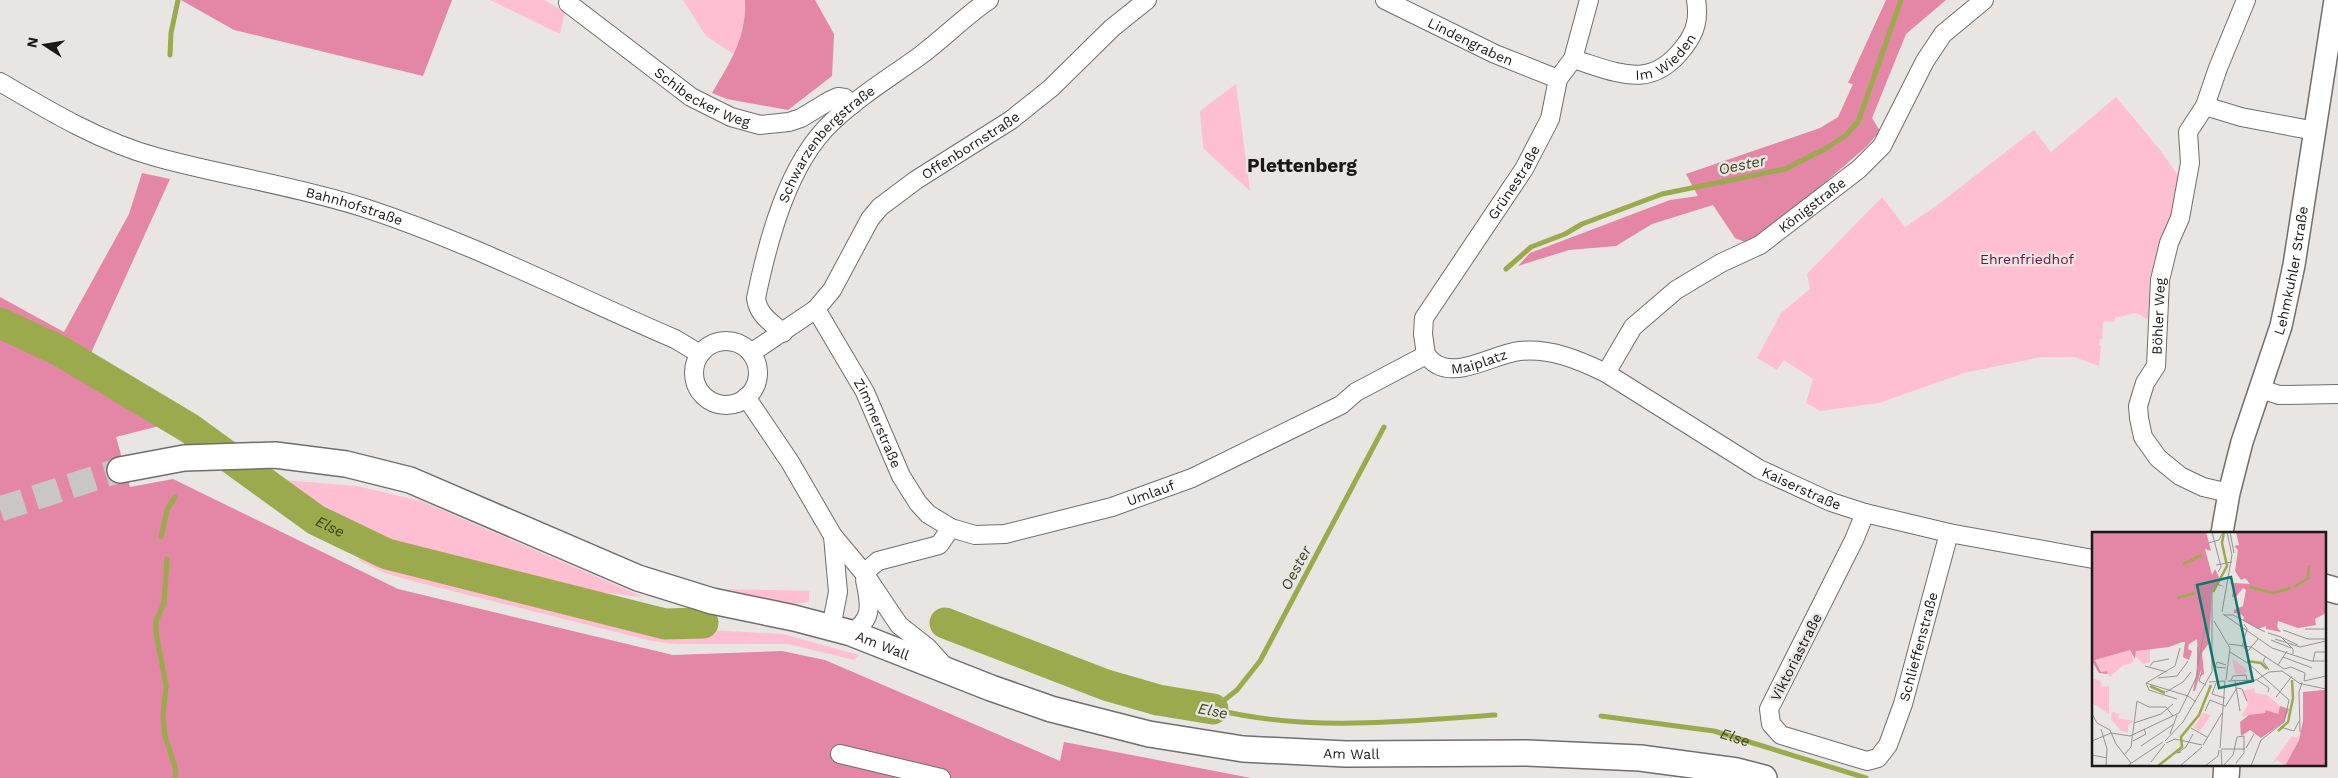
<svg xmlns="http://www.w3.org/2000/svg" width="2338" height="778" font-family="'Work Sans',sans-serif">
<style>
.green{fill:#ffbfd3}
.forest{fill:#e486a6}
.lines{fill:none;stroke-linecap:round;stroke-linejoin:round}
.stream{stroke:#9aaa4c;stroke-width:5}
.river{stroke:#9aaa4c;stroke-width:31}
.secondary-tunnel{stroke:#c9c6c5;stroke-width:25;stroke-dasharray:25 12;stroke-linecap:butt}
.minor-casing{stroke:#716e6d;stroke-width:20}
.tertiary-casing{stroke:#716e6d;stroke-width:24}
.secondary-casing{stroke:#716e6d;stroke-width:28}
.minor{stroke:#fff;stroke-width:18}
.tertiary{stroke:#fff;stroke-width:21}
.secondary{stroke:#fff;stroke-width:25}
.labels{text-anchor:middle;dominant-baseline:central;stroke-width:5;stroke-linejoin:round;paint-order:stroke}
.street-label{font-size:14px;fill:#1a1918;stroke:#e8e5e3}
.park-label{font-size:14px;fill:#800e46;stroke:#e8e5e3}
.water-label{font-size:15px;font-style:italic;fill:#3c431c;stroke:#e8e5e3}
.district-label{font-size:19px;font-weight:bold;fill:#1a1918;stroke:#e8e5e3}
.inset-river{fill:none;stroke:#9aaa4c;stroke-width:2.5}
.inset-road{fill:none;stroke:#969392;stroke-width:1}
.view{fill:#0f766e;fill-opacity:0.15;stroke:#0f766e;stroke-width:2.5}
.inset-edge{fill:none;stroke:#1a1918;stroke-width:2.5}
</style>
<rect width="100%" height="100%" fill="#e8e5e3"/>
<!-- green -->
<g class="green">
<polygon points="490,0 544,0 565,12 560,34"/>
<polygon points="683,0 745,0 746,19 735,55 706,36"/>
<polygon points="1236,84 1250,191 1203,148 1200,111"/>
<path d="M2116,97l45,54 21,30 -29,138h-7c-13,-12 -17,-1 -31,-2l-1,5 -11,-1 -1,18h-2l-1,6 2,1 -2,20 -25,-9h-33l-77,16 -85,30 -59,8 -14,-8 7,-24 -29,-19 -7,10 -20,-12 24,-45 29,-24 -3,-15 75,-77 23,30 31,-21 98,-76 17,22z"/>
<polygon points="271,479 357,486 421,501 644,597 542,586 406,549"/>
<polygon points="360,556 389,568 529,605 617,625 783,634 859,655 854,660 788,644 676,644 652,641 412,581 385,573 358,560"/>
<path d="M726,589l83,2v10c-21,9 -61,-7 -83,-12z"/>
</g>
<!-- forest -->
<g class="forest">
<polygon points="181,0 452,0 423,76 234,30"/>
<path d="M745,0h70l19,34 -2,42 -44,34 -61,-11 -15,-6c18,-31 35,-56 33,-93z"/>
<polygon points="1886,0 1946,0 1906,34 1872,118 1880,131 1866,147 1752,245 1735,238 1713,205 1652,224 1616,246 1569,250 1518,266 1530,253 1670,200 1698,196 1686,174 1820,128 1838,117 1853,84 1848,83"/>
<polygon points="142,173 170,179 91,353 190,418 116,437 130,487 173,479 398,589 673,655 782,651 825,660 1060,761 1064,742 1251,778 0,778 0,297 64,332 129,214"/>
</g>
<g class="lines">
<!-- stream -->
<g class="stream">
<polyline points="170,55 171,33 178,0"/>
<polyline points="1506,269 1531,247 1565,234 1582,224 1662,194 1785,169 1825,149 1845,136 1858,122 1901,0"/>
<polyline points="161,537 167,510 175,497"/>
<polyline points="167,559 164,603 156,621 156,632 166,686 163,715 165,736 176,770 175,778"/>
<polyline points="1213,709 1237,690 1260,661 1384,427"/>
<path d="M1213,709c93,23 187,13 282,6"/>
<path id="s1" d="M1601,716l113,15 152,47"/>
</g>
<!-- river -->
<g class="river">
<path id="s2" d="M0,323l60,28 129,77 127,92 71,34 278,70 38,-1"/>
<polyline points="945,623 1106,685 1158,700 1213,709"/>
</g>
<!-- secondary-tunnel -->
<polyline class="secondary-tunnel" points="0,509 120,470"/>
<!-- minor casing -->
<g class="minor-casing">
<g id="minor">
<path id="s3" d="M1385,0l110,54 63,25"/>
<path id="s4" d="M568,3l123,94 40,20 29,8 29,-3 12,-4 28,-17 9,-4 7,1 7,7"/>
<path id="s5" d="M1573,59c46,14 78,32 111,-12 12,-15 15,-29 12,-47"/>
<path id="s6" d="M0,82c49,29 101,60 156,75 69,19 141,29 209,51 107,35 207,87 310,131l25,15"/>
<polyline points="2205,106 2218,68 2246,0"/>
<path id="s7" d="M816,309l49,83 36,84 17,27 10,11 23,14 24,7 30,-1 107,-27 80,-29 149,-73 15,-13 70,-37"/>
<path id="s8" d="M783,333c-12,-11 -25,-18 -27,-35 12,-58 32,-135 76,-176 27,-26 59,-45 89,-67 23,-17 44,-39 68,-55"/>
<circle cx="726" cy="373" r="32"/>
<path id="s9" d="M751,353l65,-44 16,-19 38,-71 10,-12 36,-27 95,-60 40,-32 61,-60 35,-28"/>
<path id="s10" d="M1426,355c3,3 7,8 12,10 22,12 59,-12 82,-14 31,-3 59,9 86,22l153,96 72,33 34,11 84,20 144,26"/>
<path id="s11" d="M1426,355l-3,-21 1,-16 100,-149 26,-50 8,-40 15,-20 16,-59"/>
<path id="s12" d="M1606,373l27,-46 43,-37 45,-27 39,-18 99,-76 23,-23 43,-85 18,-27 41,-34"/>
<polyline points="2261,389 2279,395 2338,394"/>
<polyline points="746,397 790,462 833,536 864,573 899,625 927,647 946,668"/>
<path id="s13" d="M2229,493l-26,-6 -23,-11 -22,-18 -15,-21 -4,-19 -1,-12 7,-23 11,-17 4,-86 9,-37 11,-25 10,-55 -2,-31 17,-26 36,11 74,14"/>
<path id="s14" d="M1865,513l-11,27 -85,169 2,15 10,11 86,26 11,-3 10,-13 15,-41 46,-171"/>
<polyline points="864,573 878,561 939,545 951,528"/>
<polyline points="831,628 838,592 833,536"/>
<path d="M851,633c23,-14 19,-29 14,-53"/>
<polyline points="840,754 941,778"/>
</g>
</g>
<!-- tertiary casing -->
<g class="tertiary-casing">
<g id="tertiary">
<path id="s15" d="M2222,533l7,-40 13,-51 39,-116 13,-61 41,-265"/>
</g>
</g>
<!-- secondary casing -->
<g class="secondary-casing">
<g id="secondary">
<path id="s16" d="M120,470l64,-12 91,-3 71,9 64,16 228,98 74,23 82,17 57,15 140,55 60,21 98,25 94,15 103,5 181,-1 113,5 97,13 27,7"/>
<polyline points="2324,587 2338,591"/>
<polyline points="2226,778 2227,764"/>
</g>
</g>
<!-- minor -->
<use href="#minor" class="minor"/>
<!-- tertiary -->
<use href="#tertiary" class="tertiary"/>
<!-- secondary -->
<use href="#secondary" class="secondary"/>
</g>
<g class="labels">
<!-- street labels -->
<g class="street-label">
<text stroke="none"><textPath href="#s3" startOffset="95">Lindengraben</textPath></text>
<text stroke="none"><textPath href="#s5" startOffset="101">Im Wieden</textPath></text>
<text stroke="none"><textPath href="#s4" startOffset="165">Schibecker Weg</textPath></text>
<text stroke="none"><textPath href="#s9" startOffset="309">Offenbornstraße</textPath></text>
<text stroke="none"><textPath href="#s8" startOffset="219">Schwarzenbergstraße</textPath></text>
<text stroke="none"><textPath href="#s11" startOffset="200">Grünestraße</textPath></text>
<text stroke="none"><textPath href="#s12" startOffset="271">Königstraße</textPath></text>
<text stroke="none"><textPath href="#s6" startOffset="378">Bahnhofstraße</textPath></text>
<text stroke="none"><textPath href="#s15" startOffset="272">Lehmkuhler Straße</textPath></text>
<text stroke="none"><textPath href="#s13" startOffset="232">Böhler Weg</textPath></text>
<text stroke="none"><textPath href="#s10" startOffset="58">Maiplatz</textPath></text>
<text stroke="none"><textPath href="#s7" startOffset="130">Zimmerstraße</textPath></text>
<text stroke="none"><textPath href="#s10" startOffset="418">Kaiserstraße</textPath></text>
<text stroke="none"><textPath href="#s7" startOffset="468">Umlauf</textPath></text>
<text stroke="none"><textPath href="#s16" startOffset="796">Am Wall</textPath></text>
<text stroke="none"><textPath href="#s14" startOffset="469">Schlieffenstraße</textPath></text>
<text transform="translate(1796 657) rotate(-63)">Viktoriastraße</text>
<text stroke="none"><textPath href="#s16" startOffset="1281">Am Wall</textPath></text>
</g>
<!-- park labels -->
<g class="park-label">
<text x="2027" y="259">Ehrenfriedhof</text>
</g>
<!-- water labels -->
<g class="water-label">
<text transform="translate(1742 165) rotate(-12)">Oester</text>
<text stroke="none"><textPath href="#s2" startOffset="389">Else</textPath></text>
<text transform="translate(1296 568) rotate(-62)">Oester</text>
<text transform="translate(1213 711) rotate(11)">Else</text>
<text stroke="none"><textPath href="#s1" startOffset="136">Else</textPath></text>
</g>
<!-- district labels -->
<g class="district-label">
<text x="1302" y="165">Plettenberg</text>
</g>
</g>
<!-- overview -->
<g transform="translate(2092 532)">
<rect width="234" height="234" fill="#e8e5e3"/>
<path d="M58,117v13l-7,2 -7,-7 -1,-6zM38,118l4,12 -12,4 -12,11 -3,-6 -5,1 -7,-12zM140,126l13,10 2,4 -3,3 -9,-1zM0,146l9,3v6l8,-1v28l-17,-11zM162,156l1,5 12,2 13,11 -2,8 -37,2 7,-11 -6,-14zM20,180l8,2 -2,4 16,3 -6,4v8l-8,-3 -9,-11zM111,181l8,2 -11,16 -6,-3zM206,203l1,4 -14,27 -8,-6 -5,4 20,-28 5,2z" fill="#ffbfd3"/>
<path d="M0,0h114l5,19 -6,-2 7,26 3,-6 4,8 -2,6 8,4 -8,-2 -5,4 -3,54 -7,10 2,21 -3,2v-6l-6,21h-2l5,-26 -1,-26 -8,5 -1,5 4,2 -3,9 -6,-3 2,-15h-3l-13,5 -33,4 -1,8 -5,-9 -35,10 6,12 6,-1 1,3 -9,-1 -7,-12zM144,0h90v81l-11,6 1,6 -18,3 -20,-7 -1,6 4,5 -15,-3v-3l-8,3 -15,-9 1,-3 -5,-4h-5v-3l9,-4 3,-16 -3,-2 -7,9h-4l2,-14 16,1 -5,-6 -4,2 -6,-9 3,-21 -4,-4 5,-1zM231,158h3v76h-41l14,-26 4,-19v-29zM188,174l9,3 -5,13 -23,16 -11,-8 -9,6 -1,-14 9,-7 16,-2 1,-3 12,4z" fill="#e486a6"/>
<path class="inset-river" d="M91,32l19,-9M157,55l24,6 18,-5M202,55l14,-9 1,-13M121,60l14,-26 -5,-23 2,-11M85,66l18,-5M155,129l14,2 6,6M58,154l15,7M186,199l10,-9 5,-24 -1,-18M66,234l24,-19 -1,-10 18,-22 12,-30"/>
<path class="inset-road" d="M120,0l9,35 -3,5M138,0l4,21M116,11l11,-3 4,-8M124,33l16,-3M130,80l10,-57 -5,-23M131,82l49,34 39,13h15M132,83h9l32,17M122,89l16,27 -4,32M213,97h21M191,98l25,9h18M176,101l13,4 12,12v5M191,106l15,7M183,107l25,8 26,-6M179,108l20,8M137,112l22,3 33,22M150,115l5,-18 -3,-5M152,115l3,5 11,-13M138,120l19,12 40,36 -5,22 -23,18 -10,26M174,124l-3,5 6,9M191,125l29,11M221,130l2,-10h11M106,133l8,-44M186,133l9,-14M53,134l22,6M58,134l3,-4 16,-3M134,136l-11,-1 2,-5 9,3M192,137l7,-2 14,6 -1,8M109,142l-2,7 7,4M66,146l19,-2 11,-15M139,148l2,-4 13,-1 1,6M165,148l12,8 -1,4M136,149l28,-1 13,-8 13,-1 17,12M143,149l5,30M212,149l22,-5M117,150l16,-1M54,151l29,-17 5,-18M54,151l42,13 8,6M54,151l3,7 28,9M124,151l-4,11 13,4M207,152l3,-1 -3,9 1,40M210,152l24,5M145,156l5,1 5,12M74,160l17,-10 8,-10M184,165l16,-21M133,175l12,-19M113,179l5,-11 15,6M0,182l5,9 13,7 6,14 15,19M42,191l27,-9 12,-10M188,195l14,4 5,-10M99,196l16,9M9,197l6,20 -1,17M19,201l19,3 49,-23 18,-37 1,-29M78,202l7,-19M0,209l19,-8M41,209l13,-7 -2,-5M73,209l18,-19 29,-50v-85M74,211l9,-4 27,6M111,213l19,-32M49,214l33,-22M128,216l5,-67M154,216l8,-14M129,217h24M129,218l1,16M89,220l-4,1 9,-6 7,-13M0,223l15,3M32,223l7,-8 6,-46 12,6h17l7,9M59,230l14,-18M35,234l36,-24M88,234l22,-19M113,234l13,-10 1,-6M131,234l10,-11 4,-18 7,-1v17l-8,10"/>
<path class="view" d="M139,45l22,104 -34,7 -22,-103z"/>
<rect width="234" height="234" class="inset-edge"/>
</g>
<!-- north arrow -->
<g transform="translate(45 45) rotate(282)" stroke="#e8e5e3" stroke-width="4" paint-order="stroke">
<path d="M0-4L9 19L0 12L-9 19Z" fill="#1a1918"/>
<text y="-8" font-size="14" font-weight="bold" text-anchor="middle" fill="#1a1918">N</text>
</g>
</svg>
